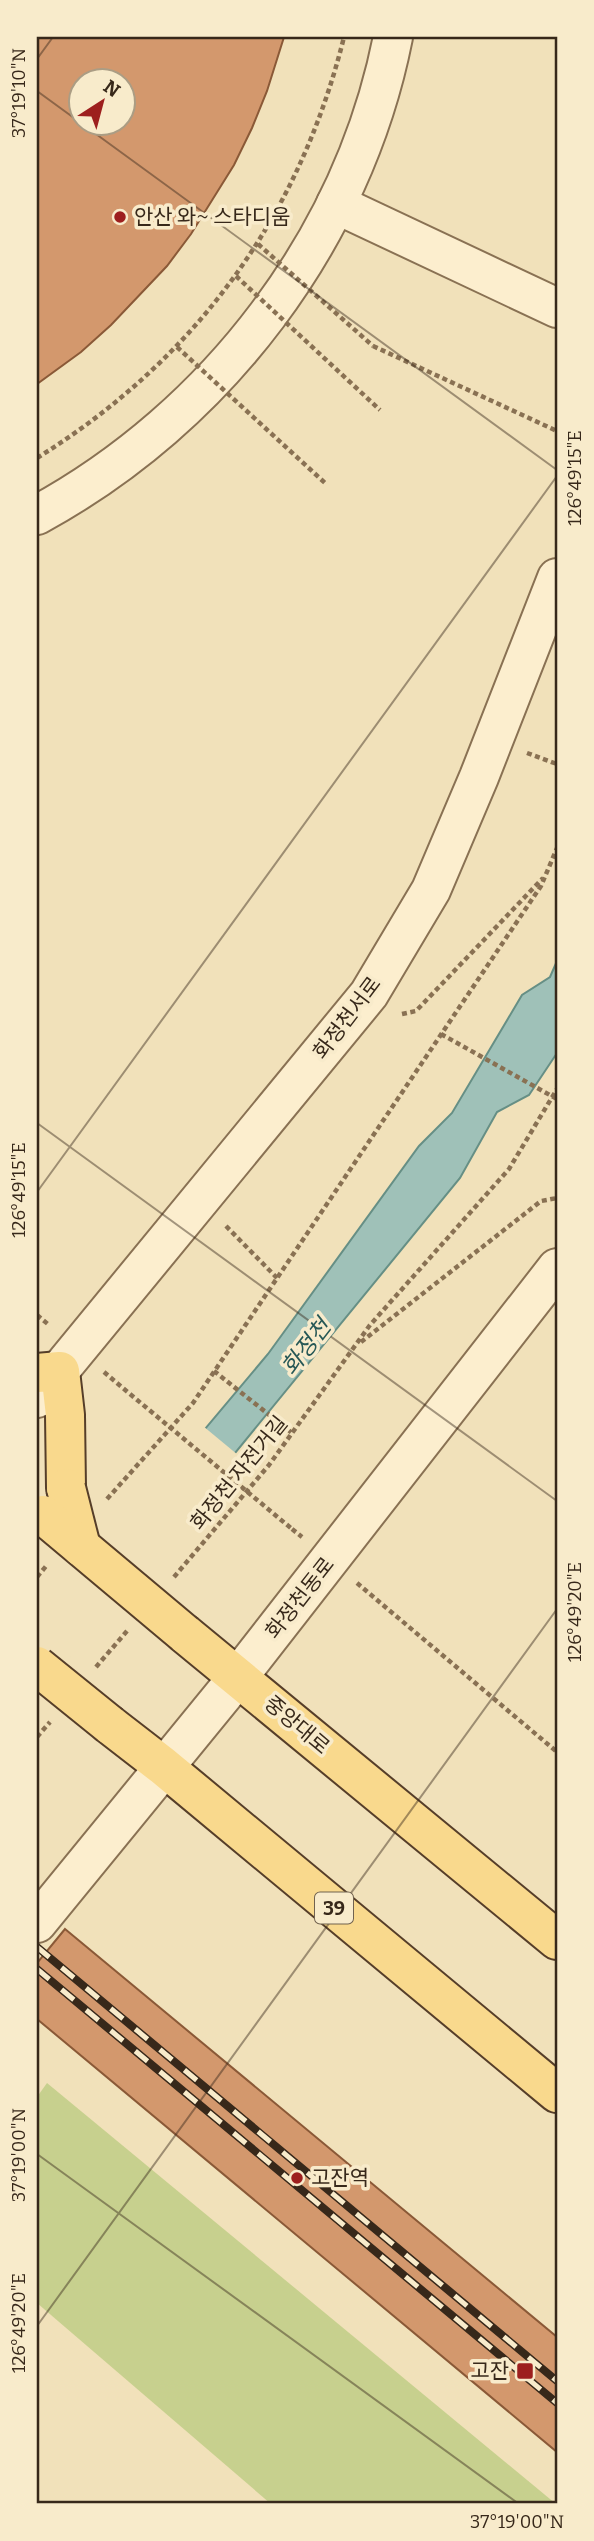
<svg xmlns="http://www.w3.org/2000/svg" width="594" height="2541" font-family="Bitter,'Noto Sans KR',serif">
<style>
.green{fill:#c7d08e}
.water{fill:#9fc1b8;stroke:#668f85;stroke-width:2}
.pier{fill:#f1e1ba}
.building{fill:#d3986d;stroke:#8a5937;stroke-width:2;fill-rule:evenodd}
.lines{fill:none;stroke-linecap:round;stroke-linejoin:round}
.minor-casing{stroke:#897153;stroke-width:42}
.major-casing{stroke:#563e29;stroke-width:42}
.path{stroke:#897153;stroke-width:4.5;stroke-dasharray:5 3.5;stroke-linecap:butt}
.minor{stroke:#fceece;stroke-width:38}
.major{stroke:#f9d98d;stroke-width:38}
.rail-casing{stroke:#37281a;stroke-width:8}
.rail{stroke:#f8ebcb;stroke-width:5;stroke-dasharray:16;stroke-linecap:butt}
.major-bridge-casing{stroke:#563e29;stroke-width:42;stroke-linecap:butt}
.path-bridge{stroke:#897153;stroke-width:4.5;stroke-dasharray:5 3.5;stroke-linecap:butt}
.major-bridge{stroke:#f9d98d;stroke-width:38}
.ticks{fill:none;stroke:#37281a;stroke-width:2;stroke-opacity:0.45}
.poi-dot{fill:#9d1f1e;stroke:#f8ebcb;stroke-width:2.5}
.labels{text-anchor:middle;dominant-baseline:central;stroke-width:7;stroke-linejoin:round;paint-order:stroke}
.shield{fill:#f8ebcb;stroke:#71624f;stroke-width:2}
.shield-label{font-size:19px;font-weight:bold;fill:#37281a}
.poi-label{font-size:21px;fill:#37281a;stroke:#f8ebcb;text-anchor:start}
.street-label{font-size:21px;fill:#37281a;stroke:#f8ebcb}
.water-label{font-size:23px;font-style:italic;fill:#275856;stroke:#f8ebcb}
.neatline{fill:none;stroke:#37281a;stroke-width:2.5}
.ticks-label{font-size:18px;text-anchor:middle;fill:#37281a}
</style>
<rect width="100%" height="100%" fill="#f1e1ba"/>
<!-- green -->
<polygon class="green" points="47,2083 556,2504 271,2504 37,2303 37,2097"/>
<!-- water -->
<polygon class="water" points="557,961 557,1053 529,1095 497,1112 460,1178 37,1695 37,1629 268,1354 419,1146 452,1113 522,995 550,977"/>
<!-- pier -->
<polygon class="pier" points="203,1426 238,1455 37,1698 37,1624"/>
<!-- building -->
<g class="building">
<path d="M37,37h247l-17,54 -15,37 -18,37 -43,69 -24,32 -56,59 -30,27 -44,32zM80,80h42v42h-42z"/>
<polygon points="65,1929 557,2337 557,2452 37,2019 37,1963"/>
</g>
<g class="lines">
<!-- minor casing -->
<g class="minor-casing">
<g id="minor">
<polyline points="336,204 557,308"/>
<path d="M37,515c180,-98 316,-276 356,-478"/>
<polyline points="37,1398 369,994 431,890 479,777 557,578"/>
<polyline points="37,1923 238,1677 557,1268"/>
</g>
</g>
<!-- major casing -->
<g class="major-casing">
<g id="major">
<polyline points="37,1373 60,1371 65,1415 66,1488"/>
<polyline points="185,1634 557,1940"/>
<polyline points="110,1725 163,1766 557,2093"/>
</g>
</g>
<!-- path -->
<g class="path">
<polyline points="373,346 557,431"/>
<path d="M37,458c158,-98 262,-240 307,-421"/>
<polyline points="527,753 557,764"/>
<polyline points="402,1014 416,1011 543,878"/>
<polyline points="441,1034 557,1099"/>
<polyline points="226,1226 277,1278"/>
<polyline points="37,1315 49,1325"/>
<polyline points="361,1342 541,1201 557,1198"/>
<polyline points="214,1371 292,1433"/>
<polyline points="104,1372 130,1394"/>
<polyline points="107,1499 193,1403 541,886 557,848"/>
<polyline points="292,1529 302,1537"/>
<polyline points="37,1577 47,1565"/>
<polyline points="174,1577 269,1465 370,1325 509,1169 557,1089"/>
<polyline points="357,1583 557,1752"/>
<polyline points="96,1667 127,1631"/>
<polyline points="37,1737 50,1722"/>
</g>
<!-- minor -->
<use href="#minor" class="minor"/>
<!-- major -->
<use href="#major" class="major"/>
<!-- rail casing -->
<g class="rail-casing">
<g id="rail">
<polyline points="37,1947 557,2381"/>
<polyline points="37,1969 557,2403"/>
</g>
</g>
<!-- rail -->
<use href="#rail" class="rail"/>
<!-- major-bridge casing -->
<g class="major-bridge-casing">
<g id="major-bridge">
<polyline points="66,1488 81,1547"/>
<polyline points="43,1515 185,1634"/>
<polyline points="37,1666 110,1725"/>
</g>
</g>
<!-- path-bridge -->
<g class="path-bridge">
<polyline points="258,244 373,346"/>
<polyline points="236,276 380,410"/>
<polyline points="177,347 325,483"/>
<polyline points="130,1394 292,1529"/>
</g>
<!-- major-bridge -->
<use href="#major-bridge" class="major-bridge"/>
</g>
<!-- ticks -->
<path class="ticks" d="M37,59l16,-22M37,91l520,379M37,1123l520,378M37,1192l520,-716M37,2154l482,350M37,2326l520,-717"/>
<!-- markers -->
<g class="poi-dot">
<circle cx="120" cy="217" r="7"/>
<circle cx="297" cy="2178" r="7"/>
<rect x="516" y="2362" width="18" height="18" rx="3.5"/>
</g>
<g class="labels">
<!-- shield labels -->
<rect class="shield" x="315" y="1892.5" width="38" height="31" rx="5"/>
<g class="shield-label">
<text x="334" y="1908">39</text>
</g>
<!-- poi labels -->
<g class="poi-label">
<text x="134" y="217">안산 와~ 스타디움</text>
<text x="311" y="2178">고잔역</text>
<text x="509" y="2371" text-anchor="end">고잔</text>
</g>
<!-- street labels -->
<g class="street-label">
<text transform="translate(347 1018) rotate(-53)">화정천서로</text>
<text transform="translate(239 1473) rotate(-51)">화정천 자전거길</text>
<text transform="translate(300 1598) rotate(-52)">화정천동로</text>
<text transform="translate(297 1725) rotate(40)">중앙대로</text>
</g>
<!-- water labels -->
<g class="water-label">
<text transform="translate(306 1347) rotate(-52)">화정천</text>
</g>
</g>
<!-- border -->
<rect width="594" height="2541" fill="none" stroke="#f8ebcb" stroke-width="77"/>
<!-- north arrow -->
<g transform="translate(102 102) rotate(36)"><circle r="33" fill="#f8ebcb" stroke="#ab9d84" stroke-width="2"/>
<path d="M0-5L12 26L0 18L-12 26Z" fill="#9d1f1e"/>
<text y="-10" font-size="19" font-weight="bold" text-anchor="middle" fill="#37281a">N</text>
</g>
<rect x="38" y="38" width="518" height="2464" class="neatline"/>
<g class="ticks-label">
<text transform="translate(19 93) rotate(-90)" y="6">37°19'10"N</text>
<text transform="translate(575 478) rotate(-90)" y="6">126°49'15"E</text>
<text transform="translate(19 1190) rotate(-90)" y="6">126°49'15"E</text>
<text transform="translate(575 1612) rotate(-90)" y="6">126°49'20"E</text>
<text transform="translate(19 2155) rotate(-90)" y="6">37°19'00"N</text>
<text transform="translate(19 2323) rotate(-90)" y="6">126°49'20"E</text>
<text x="517" y="2528">37°19'00"N</text>
</g>
</svg>
